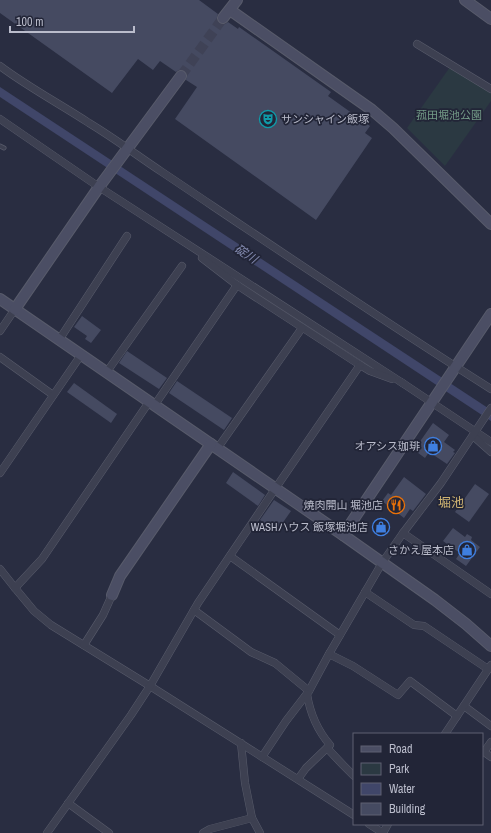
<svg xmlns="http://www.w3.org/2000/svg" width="491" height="833" font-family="'Archivo Narrow','Noto Sans JP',sans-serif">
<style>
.green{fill:#2b3942}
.water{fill:#404669}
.building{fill:#454a61}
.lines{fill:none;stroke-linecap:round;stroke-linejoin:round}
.secondary-tunnel{stroke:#3f4256;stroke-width:10;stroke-dasharray:10 5;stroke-linecap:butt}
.lane-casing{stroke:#585b6b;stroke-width:5}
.street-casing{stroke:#585b6b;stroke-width:8}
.secondary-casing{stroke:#585b6b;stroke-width:12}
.lane{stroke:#3d4051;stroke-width:3.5}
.street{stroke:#3d4051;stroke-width:7}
.secondary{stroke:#4b4e64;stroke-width:10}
.labels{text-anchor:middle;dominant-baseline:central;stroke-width:3.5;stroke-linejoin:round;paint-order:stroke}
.park-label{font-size:11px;fill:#739a87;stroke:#222537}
.poi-label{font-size:11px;fill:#babccb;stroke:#222537;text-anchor:end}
.water-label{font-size:12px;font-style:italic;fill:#848bb0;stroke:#222537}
.quarter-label{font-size:13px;fill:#cfb371;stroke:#222537}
</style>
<rect width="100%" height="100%" fill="#292d41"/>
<!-- green -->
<polygon class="green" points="450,67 491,93 491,101 445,166 407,128"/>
<!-- water -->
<polygon class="water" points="0,87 491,410 491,421 0,97"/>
<!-- building -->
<g class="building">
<polygon points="0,0 199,0 218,14 217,17 217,20 219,23 225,24 228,22 238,29 239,27 331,92 328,96 370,126 365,133 372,138 316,220 175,119 197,87 186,80 187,74 185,71 179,70 176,72 160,61 153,70 138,59 112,93 0,13"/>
<polygon points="82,316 101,330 91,343 85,339 87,336 74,327"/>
<polygon points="127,351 167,378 159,389 119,363"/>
<polygon points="177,381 232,418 224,430 169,393"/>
<polygon points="74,383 117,414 111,423 67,392"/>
<polygon points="433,423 449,435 444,442 455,450 453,452 455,453 447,464 429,452 425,458 414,450"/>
<polygon points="233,472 265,495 258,506 226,483"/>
<polygon points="404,477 426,494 413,511 410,509 404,518 382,501 388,493 391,495"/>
<polygon points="475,484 489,494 469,522 455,512"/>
<polygon points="274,500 291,511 277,531 260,520"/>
<polygon points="377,519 390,528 385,535 372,526"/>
<polygon points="453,528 465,537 467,534 472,537 471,540 480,547 466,566 456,559 460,553 443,541"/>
</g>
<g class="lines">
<!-- secondary-tunnel -->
<polyline class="secondary-tunnel" points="181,76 223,18"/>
<!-- lane casing -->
<g class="lane-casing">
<polyline id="lane" points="0,146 4,148"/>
</g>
<!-- street casing -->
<g class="street-casing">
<g id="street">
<polyline points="417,44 491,89"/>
<path d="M0,66c28,21 60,38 89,57 25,15 49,33 73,49 109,73 218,147 329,217"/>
<polyline points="0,119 99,187 404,384"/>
<polyline points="202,258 237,285 360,365 370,371 392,379"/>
<polyline points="0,331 15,309"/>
<polyline points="59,340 127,236"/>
<polyline points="0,357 53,395"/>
<polyline points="106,373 182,266"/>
<polyline points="401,382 491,442"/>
<polyline points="154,406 237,285"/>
<polyline points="473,436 491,452"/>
<polyline points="217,449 302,328"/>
<polyline points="0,473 81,355"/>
<polyline points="403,533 491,594"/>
<polyline points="230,556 340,635"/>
<polyline points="0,569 15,588 34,611 51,625 150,686 354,815"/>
<polyline points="15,588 42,559 149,402"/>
<polyline points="365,592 414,625 424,626 488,669"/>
<polyline points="194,610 251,652 275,663 309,691"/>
<polyline points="84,645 103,615 112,595"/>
<polyline points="329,654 353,666 398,695 410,681 457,716"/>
<polyline points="464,706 491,726"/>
<polyline points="445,734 491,665"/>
<polyline points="491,742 484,752 491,757"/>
<polyline points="241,743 245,783 252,818 260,833"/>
<polyline points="327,748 343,765 354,776"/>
<polyline points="262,757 286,721 309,691 329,654 382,563 403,533 441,483 491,408"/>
<path d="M298,779l8,-11 24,-23c-12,-14 -20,-32 -23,-51"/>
<polyline points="68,803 109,833"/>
<polyline points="369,824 383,833"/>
<polyline points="47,833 131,715 150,686 198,603 275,489 360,365"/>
<polyline points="203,833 210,829 252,818"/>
<polyline points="383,833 388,824"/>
</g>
</g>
<!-- secondary casing -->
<g class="secondary-casing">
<g id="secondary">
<polyline points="465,0 491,19"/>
<polyline points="230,10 372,110 393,128 491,224"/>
<polyline points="223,18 237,0"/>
<polyline points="0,299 343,535 435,600 466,624 491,646"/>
<polyline points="15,309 99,187 181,76"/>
<polyline points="343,535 491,314"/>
<polyline points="112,595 120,576 211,444"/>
</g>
</g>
<!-- lane -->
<use href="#lane" class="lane"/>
<!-- street -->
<use href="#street" class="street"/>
<!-- secondary -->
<use href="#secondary" class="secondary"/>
</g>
<!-- icons -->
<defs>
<g id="theatre-ring" transform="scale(0.9)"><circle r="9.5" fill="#222537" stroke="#0f9aa8" stroke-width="1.5"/><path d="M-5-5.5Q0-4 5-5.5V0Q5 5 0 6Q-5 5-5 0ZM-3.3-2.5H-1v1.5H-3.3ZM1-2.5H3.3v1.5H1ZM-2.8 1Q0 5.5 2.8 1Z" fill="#0f9aa8"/></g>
<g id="shop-ring" transform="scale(0.9)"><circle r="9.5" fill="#222537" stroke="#3f7fe0" stroke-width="1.5"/><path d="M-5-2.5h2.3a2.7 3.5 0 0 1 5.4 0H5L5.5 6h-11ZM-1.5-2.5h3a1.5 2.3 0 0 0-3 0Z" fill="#3f7fe0"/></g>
<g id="restaurant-ring" transform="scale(0.9)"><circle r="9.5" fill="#222537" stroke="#e8710a" stroke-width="1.5"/><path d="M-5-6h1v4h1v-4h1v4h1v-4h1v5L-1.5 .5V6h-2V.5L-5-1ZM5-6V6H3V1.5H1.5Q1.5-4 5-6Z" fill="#e8710a"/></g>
</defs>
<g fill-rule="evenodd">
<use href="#theatre-ring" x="268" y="119"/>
<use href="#shop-ring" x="433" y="446"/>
<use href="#restaurant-ring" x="396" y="505"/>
<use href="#shop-ring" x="381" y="527"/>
<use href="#shop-ring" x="467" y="550"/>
</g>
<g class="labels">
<!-- park labels -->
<g class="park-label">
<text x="449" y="115">菰田堀池公園</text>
</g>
<!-- poi labels -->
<g class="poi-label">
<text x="281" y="119" text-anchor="start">サンシャイン飯塚</text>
<text x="420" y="446">オアシス珈琲</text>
<text x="383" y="505">焼肉開山 堀池店</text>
<text x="368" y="527">WASHハウス 飯塚堀池店</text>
<text x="454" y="550">さかえ屋本店</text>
</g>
<!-- water labels -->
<g class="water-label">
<text transform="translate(246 254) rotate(33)">碇川</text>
</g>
<!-- quarter labels -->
<g class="quarter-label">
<text x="451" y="502">堀池</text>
</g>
</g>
<!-- legend -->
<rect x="353" y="733" width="130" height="92" fill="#222537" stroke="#5f6172"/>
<rect x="361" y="746" width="20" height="6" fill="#4b4e64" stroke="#5f6172"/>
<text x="389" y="753" font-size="12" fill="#babccb">Road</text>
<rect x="361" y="763" width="20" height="12" fill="#2b3942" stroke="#5f6172"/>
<text x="389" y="773" font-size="12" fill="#babccb">Park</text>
<rect x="361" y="783" width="20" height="12" fill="#404669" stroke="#5f6172"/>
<text x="389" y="793" font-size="12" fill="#babccb">Water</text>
<rect x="361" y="803" width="20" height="12" fill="#454a61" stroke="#5f6172"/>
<text x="389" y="813" font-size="12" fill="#babccb">Building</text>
<!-- scale -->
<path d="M10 26v6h124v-6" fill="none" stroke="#babccb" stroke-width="2"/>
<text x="16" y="26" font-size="12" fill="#babccb" stroke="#222537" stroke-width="3" paint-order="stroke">100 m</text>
</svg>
